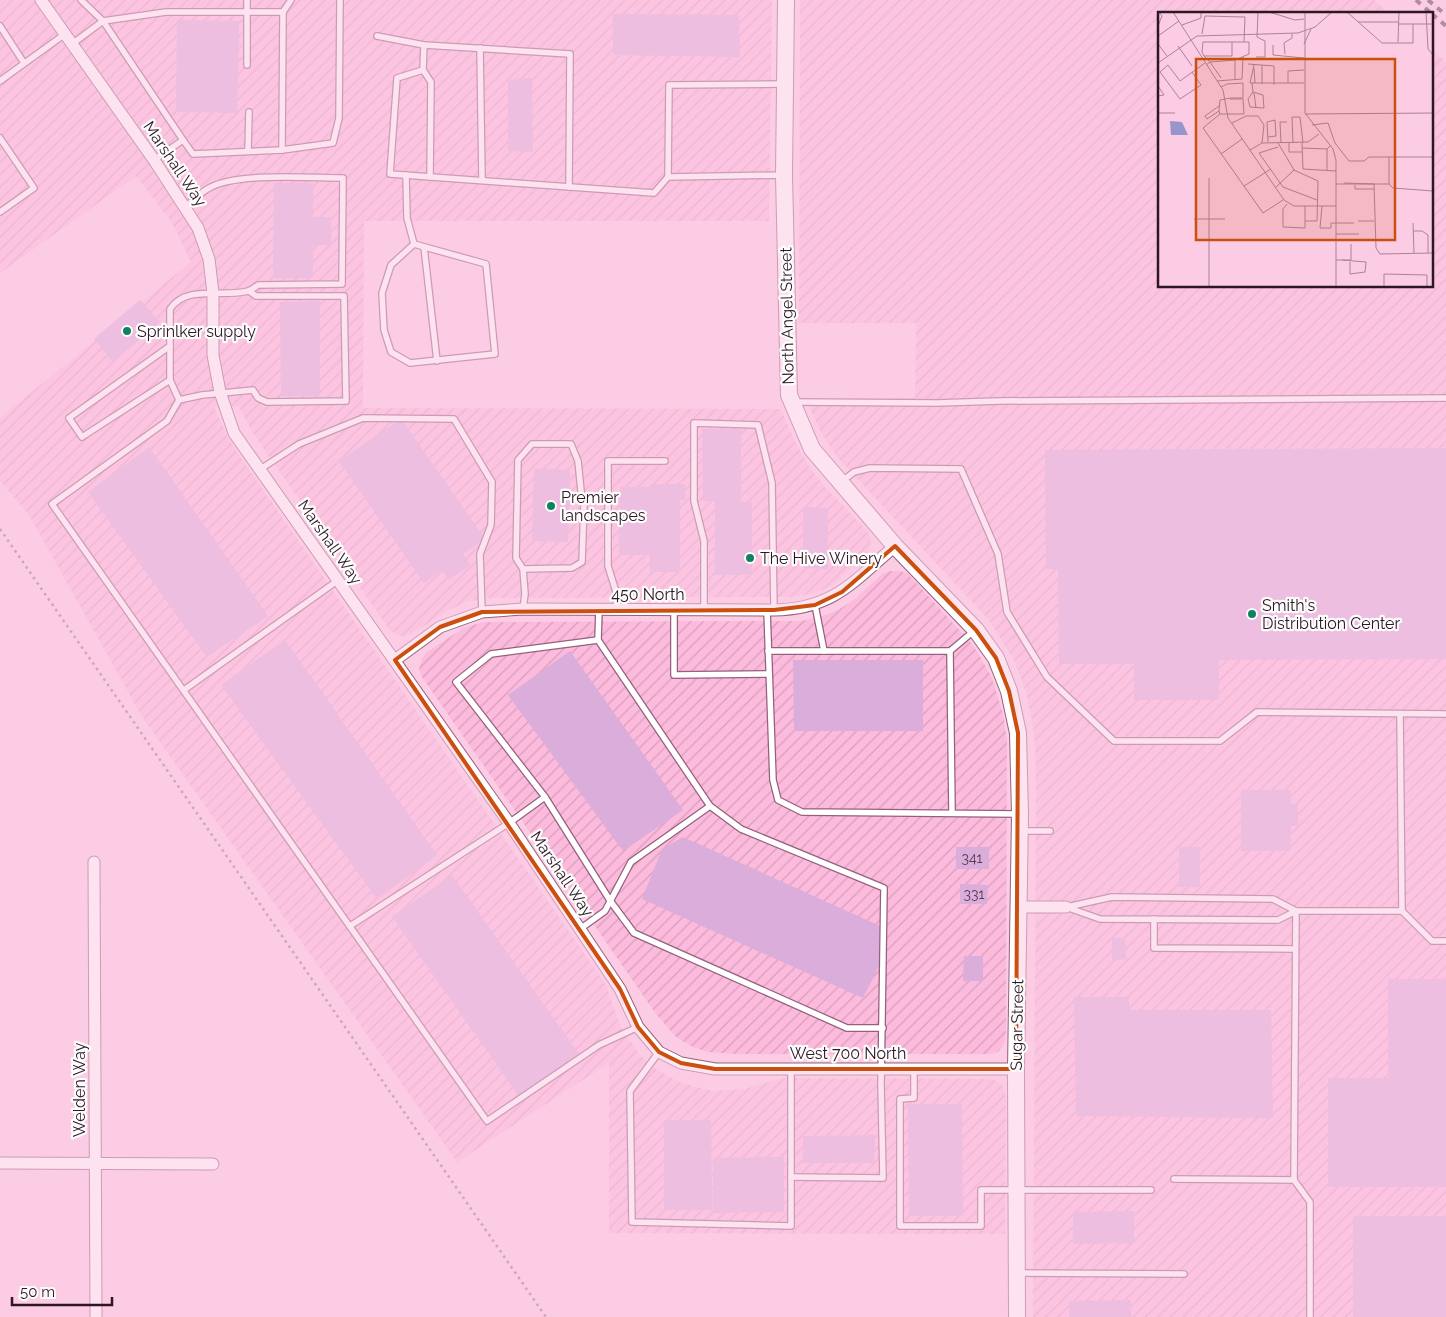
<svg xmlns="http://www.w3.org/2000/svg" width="1446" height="1317" font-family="Raleway,sans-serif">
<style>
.industrial{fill:url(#industrial-furrows)}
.building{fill:#dbaddb}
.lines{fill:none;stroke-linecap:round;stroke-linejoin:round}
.lane-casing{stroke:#95607d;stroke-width:8}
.street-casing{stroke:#95607d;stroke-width:13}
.secondary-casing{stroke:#95607d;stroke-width:18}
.path{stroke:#997688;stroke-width:2.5;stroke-dasharray:2.5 4;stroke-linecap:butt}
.lane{stroke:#fff;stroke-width:5.5}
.street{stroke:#fff;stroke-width:11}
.secondary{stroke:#fff;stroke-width:16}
.rail{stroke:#573d4b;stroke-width:4;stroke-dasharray:6 6;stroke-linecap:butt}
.marked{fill:none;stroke:#cc4f0f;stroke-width:4;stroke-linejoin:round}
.poi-dot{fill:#0f8260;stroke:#fdfdfd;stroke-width:2}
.labels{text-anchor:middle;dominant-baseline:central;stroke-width:4.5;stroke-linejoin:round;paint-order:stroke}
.number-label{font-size:14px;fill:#583c51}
.street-label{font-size:16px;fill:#2c1723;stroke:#fdfdfd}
.poi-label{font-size:16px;fill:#2c1723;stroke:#fdfdfd;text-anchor:start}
.inset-road{fill:none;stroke:#a98497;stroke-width:1}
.view{fill:#cc4f0f;fill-opacity:0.15;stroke:#cc4f0f;stroke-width:2.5}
.inset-edge{fill:none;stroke:#2c1723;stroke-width:2.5}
</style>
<defs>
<pattern id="industrial-furrows" width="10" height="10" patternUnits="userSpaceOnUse" patternTransform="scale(1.25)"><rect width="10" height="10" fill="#fcbadc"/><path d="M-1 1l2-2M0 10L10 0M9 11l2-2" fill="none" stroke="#d89fbc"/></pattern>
</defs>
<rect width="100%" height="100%" fill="#fccce4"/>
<!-- industrial -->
<g class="industrial">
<polygon points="0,0 772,0 769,221 364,221 363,408 781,409 794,440 808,465 824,486 868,532 871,539 870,548 867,554 833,585 813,594 788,597 485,598 466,602 449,610 411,634 403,636 397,635 389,629 264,449 250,428 239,406 214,407 228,438 241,458 606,985 621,1028 639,1054 652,1066 675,1080 692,1086 714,1091 745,1089 775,1080 786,1078 987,1079 995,1080 1002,1085 1006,1097 1005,1234 609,1233 609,1063 457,1162 141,715 29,515 0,481 0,418 191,262 171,221 136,176 0,273"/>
<polygon points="800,0 1374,0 1390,14 1160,14 1160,286 1432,286 1432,50 1446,62 1446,1317 1033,1317 1036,796 1035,744 1032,721 1026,692 1015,662 989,620 838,458 821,432 810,409 807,399 915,398 916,323 799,323"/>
<polygon points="890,571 900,571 908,574 972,644 982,660 992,678 1003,714 1007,741 1006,1031 1004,1044 998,1052 988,1054 735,1054 708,1052 693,1047 676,1037 656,1014 422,677 419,669 422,659 426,653 456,633 467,627 483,622 801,621 820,617 838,610 855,599 882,574"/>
</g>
<!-- building -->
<g class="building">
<polygon points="613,14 739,15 740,57 613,55"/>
<polygon points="177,20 239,21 237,113 176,112"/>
<polygon points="532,78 533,152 508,151 508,80"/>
<polygon points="274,183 313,183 313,217 331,217 331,245 313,245 313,278 273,278"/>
<polygon points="140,300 160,322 113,362 94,339"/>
<polygon points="320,301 320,396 281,396 280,302"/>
<polygon points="396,422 404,423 485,539 463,554 470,565 449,580 442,570 424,583 339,461"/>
<polygon points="702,429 741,429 741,502 752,502 752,575 715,575 715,501 703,501"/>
<polygon points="149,447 268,616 207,657 88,492"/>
<polygon points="1446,448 1446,659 1219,660 1219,700 1134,700 1134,664 1059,664 1058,569 1046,569 1045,450"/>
<polygon points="534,469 570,470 568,542 532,541"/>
<polygon points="650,484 685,484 685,500 680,500 680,572 650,572 650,555 619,555 620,487 650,487"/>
<polygon points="803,507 828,508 828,569 803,568"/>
<polygon points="285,640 437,855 377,899 221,685"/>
<polygon points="570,651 683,810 623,851 508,695"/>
<polygon points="793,660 923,660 923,731 794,731"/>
<polygon points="1241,790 1291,790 1291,804 1298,804 1298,826 1291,826 1290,851 1241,851"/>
<polygon points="683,837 880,926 882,960 863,998 642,899 662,849"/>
<rect x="956" y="847" width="33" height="22"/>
<rect x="1179" y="847" width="21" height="40"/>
<polygon points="452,875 579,1054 519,1096 392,917"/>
<polygon points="960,884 988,885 987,904 960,904"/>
<polygon points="1112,938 1125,938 1126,959 1112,960"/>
<polygon points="964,956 983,956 983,981 963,981"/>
<polygon points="1388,979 1446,979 1446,1187 1328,1187 1328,1078 1388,1078"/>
<polygon points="1074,997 1129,997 1129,1010 1271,1010 1273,1118 1076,1116"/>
<polygon points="908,1104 962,1104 963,1216 909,1216"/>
<polygon points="664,1120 711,1120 712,1210 664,1210"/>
<polygon points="875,1135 874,1163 803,1163 803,1136"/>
<polygon points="784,1157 784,1212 713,1213 713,1158"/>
<polygon points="1134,1211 1134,1243 1073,1244 1073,1212"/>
<rect x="1353" y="1216" width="93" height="101"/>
<polygon points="1131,1300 1131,1317 1069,1317 1069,1301"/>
</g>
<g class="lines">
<!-- lane casing -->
<g class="lane-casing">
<g id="lane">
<polyline points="81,0 103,21 183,140"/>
<polyline points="0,26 24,63"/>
<polyline points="377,36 424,45 570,54 569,187"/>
<polyline points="72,44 103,21 166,12 283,12 291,0"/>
<polyline points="424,45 423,70 397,78 390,174 654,193 668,177"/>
<polyline points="480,48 482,180"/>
<polyline points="247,65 247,0"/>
<polyline points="423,70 431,82 430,177"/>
<polyline points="0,81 65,34"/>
<polyline points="783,84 669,85 668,177 784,175"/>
<polyline points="0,138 34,188 0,212"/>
<polyline points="282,150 283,12"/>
<polyline points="248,151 249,112"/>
<polyline points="154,160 183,140 193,154 282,150 333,143 339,118 340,0"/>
<polyline points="406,175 407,218 414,244 486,264 495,354 410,363 391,352 384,330 382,293 391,265 414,244"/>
<path d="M185,207c8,-6 16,-15 24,-19 28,-16 99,-10 134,-10l-1,106 -84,1c-3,2 -6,5 -10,6 -24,7 -61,-7 -78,18v71l9,20 23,-5 51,-5 5,8 9,4 79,-1 -2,-105h-88l-7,-5"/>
<polyline points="424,247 437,361"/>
<polyline points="170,380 82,437 69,418 170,346"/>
<polyline points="179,400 167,421 52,504 487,1121 599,1045 638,1027"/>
<polyline points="794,402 937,403 999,401 1446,398"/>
<polyline points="259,470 299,444 363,418 454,419 492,482 491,525 480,554 482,612"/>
<polyline points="841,482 854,472 870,468 961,469 998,554 1007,612 1047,677 1114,741 1220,741 1257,712 1446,714"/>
<polyline points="523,569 572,568 582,562 584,505 581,491 578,461 571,444 532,444 518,460 516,558 523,569 525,594 523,609"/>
<polyline points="815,605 824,651"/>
<polyline points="599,610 598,640 710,806 741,829 884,888 881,1085 883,1178 791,1177"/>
<polyline points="616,610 617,595 608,566 608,461 665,461"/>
<polyline points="674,610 674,675 768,674"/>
<polyline points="704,610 704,541 694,501 694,423 758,425 772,483 774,610"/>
<polyline points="767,610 773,780 778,800 802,812 1018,814"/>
<polyline points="598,640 491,654 456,682 545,797 611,902 634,933 847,1028 883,1028"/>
<polyline points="768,651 950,651 975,630"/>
<polyline points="950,651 952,813"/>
<polyline points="184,690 337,581"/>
<polyline points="1021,831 1050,831"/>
<polyline points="1066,907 1100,919 1278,920 1296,911 1402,911 1400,714"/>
<polyline points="1067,907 1112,897 1273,899 1296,911"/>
<polyline points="1296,911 1294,1180 1310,1202 1310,1317"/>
<polyline points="1402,911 1432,941 1446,941"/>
<polyline points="1154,919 1154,948 1295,949"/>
<polyline points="350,926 509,823 545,797"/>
<polyline points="580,929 605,911 631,862 710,806"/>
<polyline points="659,1052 630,1091 632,1222 791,1226 791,1069"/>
<polyline points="914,1069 914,1098 900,1099 900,1226 981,1226 981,1190 1151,1190"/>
<polyline points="1174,1179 1294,1180"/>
<polyline points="1019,1273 1184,1274"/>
</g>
</g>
<!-- street casing -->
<g class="street-casing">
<g id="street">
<polyline points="41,0 154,160 198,228 209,259 213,293 213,355 220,392 234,433 509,823 620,989 638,1027 659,1052 681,1063 715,1069 1016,1069"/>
<path d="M395,660l45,-33 42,-15 41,-3 251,1c59,-1 79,-28 121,-64"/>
<polyline points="94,862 96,1317"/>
<polyline points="1018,907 1066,907"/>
<polyline points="0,1163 213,1164"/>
</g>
</g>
<!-- secondary casing -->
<g class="secondary-casing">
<polyline id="secondary" points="786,0 784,175 789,395 812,449 895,546 976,630 996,658 1009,691 1018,733 1020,814 1016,1069 1017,1317"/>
</g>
<!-- path -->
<polyline class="path" points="0,529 546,1317"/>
<!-- lane -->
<use href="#lane" class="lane"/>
<!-- street -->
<use href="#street" class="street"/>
<!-- secondary -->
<use href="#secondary" class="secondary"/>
<!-- rail -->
<g class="rail">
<polyline points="1416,0 1432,14"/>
<polyline points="1428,0 1446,15"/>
<polyline points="1432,14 1446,26"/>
</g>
</g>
<!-- marked area -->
<path d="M0 0H1446V1317H0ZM895,546l81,84 20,28 13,33 9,42 -2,336h-301l-34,-6 -22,-11 -21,-25 -18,-38 -225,-329 45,-33 42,-15 292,-2 41,-5 27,-13z" fill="#fccce4" fill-opacity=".55" fill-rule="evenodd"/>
<path class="marked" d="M895,546l81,84 20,28 13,33 9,42 -2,336h-301l-34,-6 -22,-11 -21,-25 -18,-38 -225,-329 45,-33 42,-15 292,-2 41,-5 27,-13z"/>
<!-- markers -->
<g class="poi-dot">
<circle cx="127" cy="331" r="5"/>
<circle cx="551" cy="506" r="5"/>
<circle cx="750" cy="558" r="5"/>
<circle cx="1252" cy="614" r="5"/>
</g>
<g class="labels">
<!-- number labels -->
<g class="number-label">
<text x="972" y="858">341</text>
<text x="974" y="894">331</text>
</g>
<!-- street labels -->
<g class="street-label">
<text transform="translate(175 164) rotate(56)">Marshall Way</text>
<text transform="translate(787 316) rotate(-91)">North Angel Street</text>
<text transform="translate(330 542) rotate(55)">Marshall Way</text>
<text x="648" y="594">450 North</text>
<text transform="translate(562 874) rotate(56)">Marshall Way</text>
<text transform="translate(1017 1025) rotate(-89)">Sugar Street</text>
<text x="848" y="1053">West 700 North</text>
<text transform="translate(79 1090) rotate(-90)">Welden Way</text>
</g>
<!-- poi labels -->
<g class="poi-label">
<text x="137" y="331">Sprinlker supply</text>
<text x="561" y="497">Premier<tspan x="561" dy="18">landscapes</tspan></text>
<text x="760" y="558">The Hive Winery</text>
<text x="1262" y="605">Smith's<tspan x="1262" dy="18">Distribution Center</tspan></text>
</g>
</g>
<!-- overview -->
<g transform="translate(1158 12)">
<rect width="275" height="275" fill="#fccce4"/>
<path d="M12,109l12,1 6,13h-17z" fill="#9895cd"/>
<path class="inset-road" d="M15,0l50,78 5,28 56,82 10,6h42M111,0l26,8 9,-1M147,0v101l28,36 3,11v127M189,0l35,31h31v-19M268,0l2,37 5,6M200,10h41M241,12h34M24,13l19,-7v-6M0,14l4,-10 -3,-4M44,22l3,-18 40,1 -1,25M0,24l21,-15M240,30l1,-30M0,32l9,12M146,32l7,-15M115,33v10l31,3M20,34l14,20M127,42l-1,-11 8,-5v-4M46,44h28v-14M98,45h9v-16l-8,-4 1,-25M0,51l39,-27 101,-3 17,-6 17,-15M90,52l26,2v19M48,53l4,-3 25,-2 14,-6v-12h-46l-1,10 2,4 6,6 11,16M96,53l-4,18h38M104,53v19M96,56l1,15M34,60l9,13 -21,14 -20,-27 8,-7 12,16 25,-18M77,67v-19M59,69l25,-2 1,-22M94,71l1,9 10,3 1,13 -14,-1 -2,-8 5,-7M146,71h-16v-12l16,-1M0,74l6,9 -6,1M63,75l6,-3 16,-1v15h-12l-11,2 -1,11 1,3h24l-1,-15h-13M96,81l2,15M61,99l-12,8 -2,-3 14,-10M0,101h17M62,102l-17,14 60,85 20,-13M147,102l128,-1M74,111l14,-7h12l6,9 -2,18M154,113l16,-2 7,20 14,18h15l5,-4h64M110,125l8,-1 -1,-16 -8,2 1,20M120,131l16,27 24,11 -1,40h-12M123,131l-1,-21h7M131,131v9h13M135,131l-1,-26h8l3,26M144,131l1,26 33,2M120,135l-19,6 24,34 34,13M144,136l25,1 3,-3M169,137v22M92,138l12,-7 46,-1 11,-8M63,142l21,-15M51,166v109M186,171l30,1M178,172h53v-27M216,172l2,64 4,6 53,-1M231,172l4,4 40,3M197,173v4h19M86,174l27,-17M118,175l18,-17M129,192l-4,5v18l22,1v-22M164,194l-2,22h11v-5h23M36,207h31M200,209h16M255,211l1,30M255,219h9l6,4v18M178,222h23M178,248h15v-16M184,248l24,2 -1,10 -15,2v-12M226,275v-13l43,1v12"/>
<path class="view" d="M38,47h199v181h-199z"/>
<rect width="275" height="275" class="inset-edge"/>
</g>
<!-- scale -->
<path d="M12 1297v8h100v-8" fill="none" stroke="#2c1723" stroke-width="2.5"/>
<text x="20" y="1297" font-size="15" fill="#2c1723" stroke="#fdfdfd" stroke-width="4" paint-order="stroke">50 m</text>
</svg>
